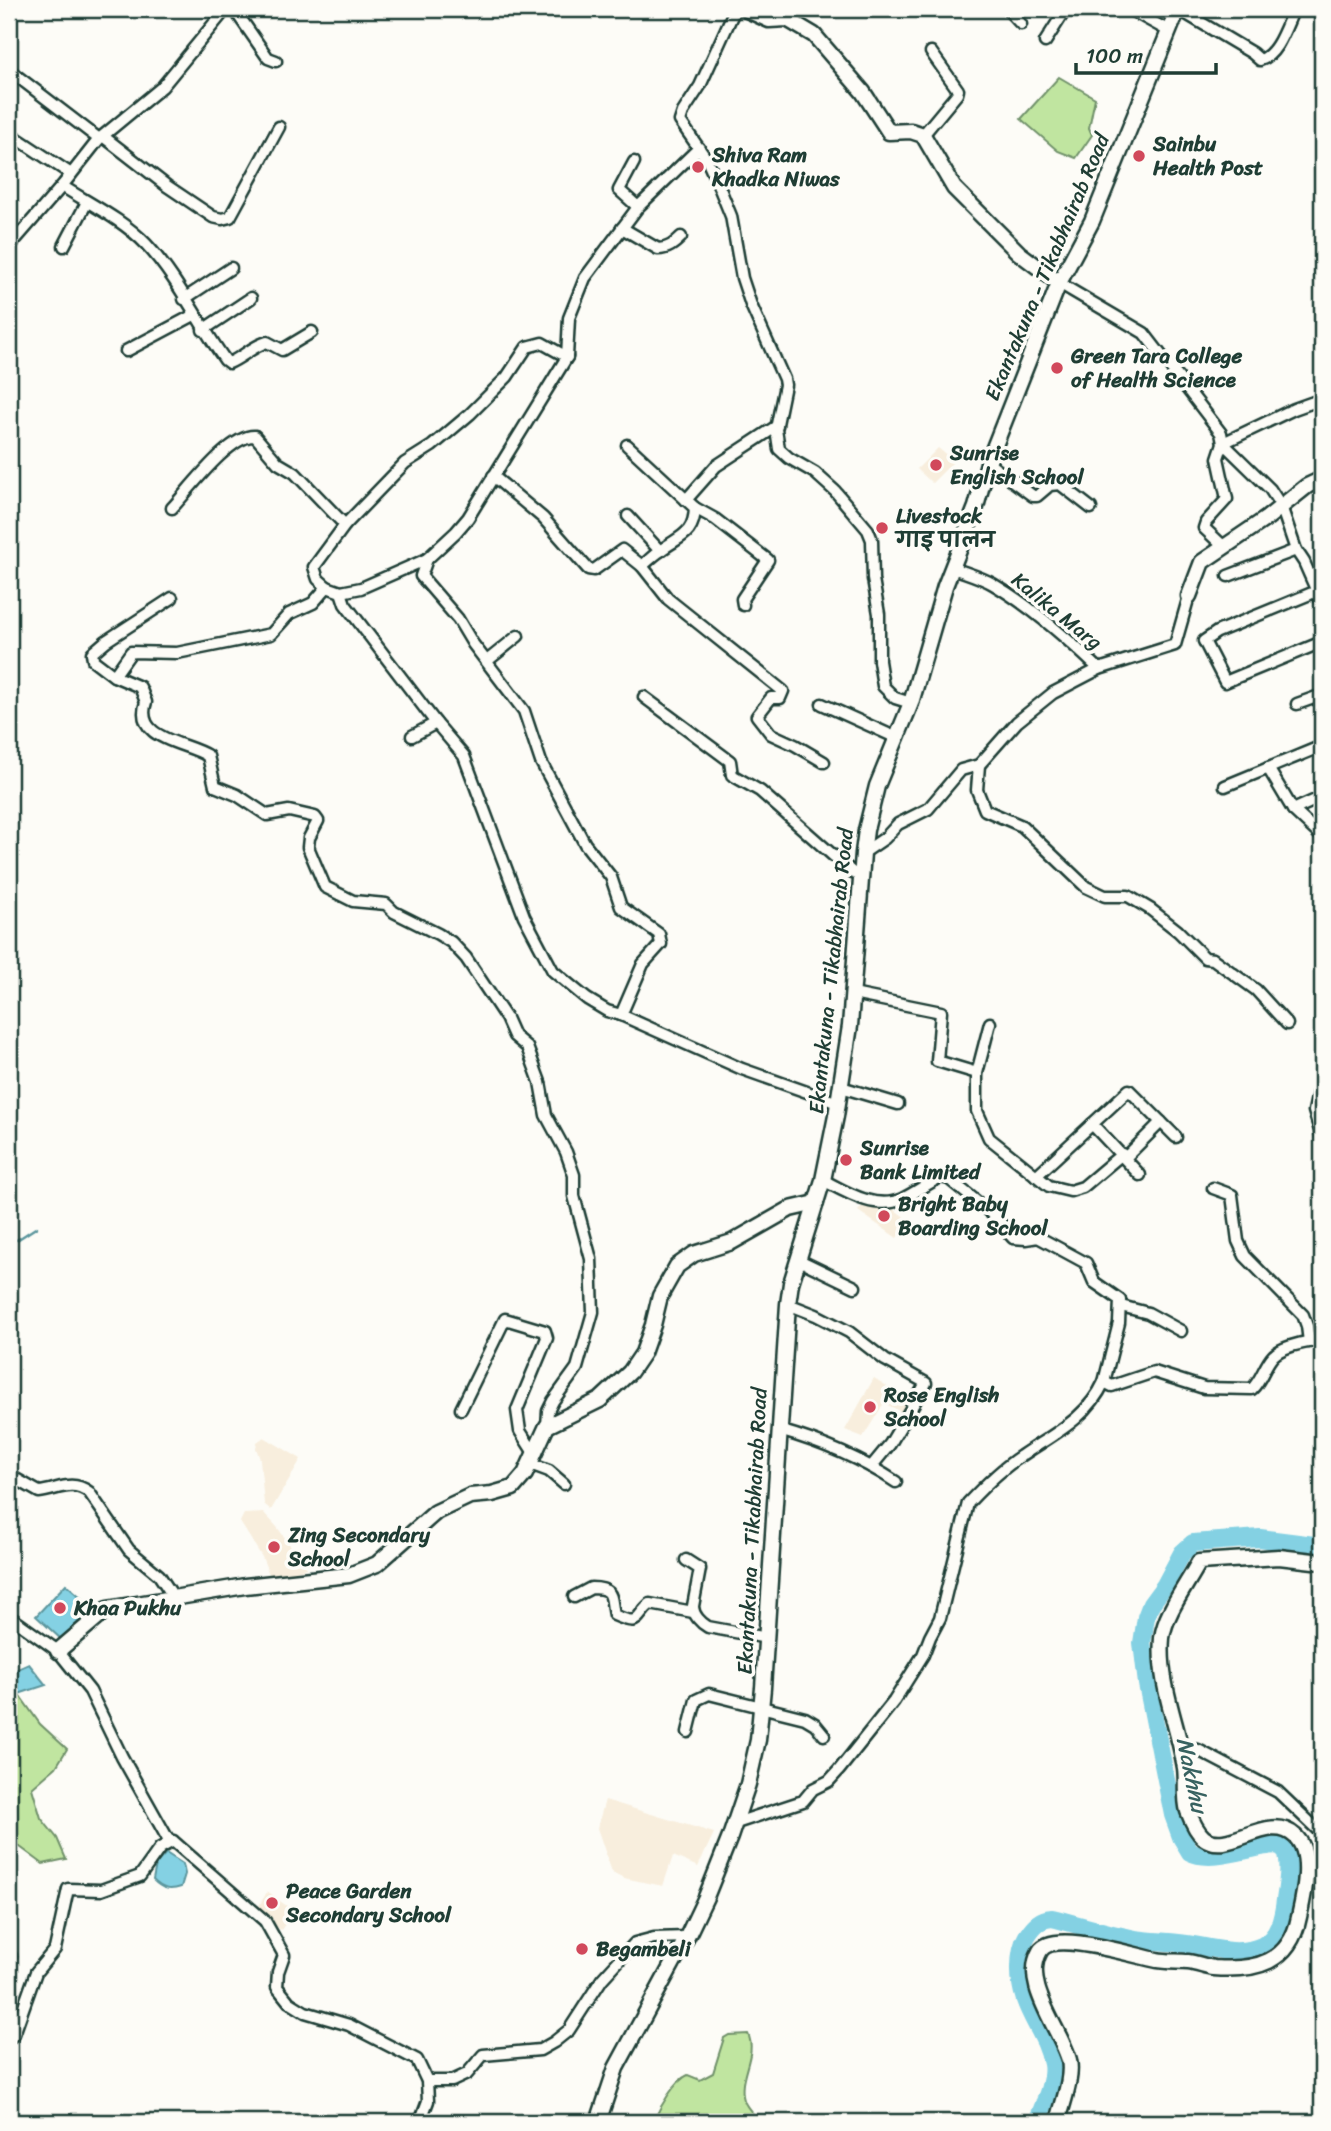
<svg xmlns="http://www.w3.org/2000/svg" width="1331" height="2131" font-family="Sriracha,'Playpen Sans Deva',sans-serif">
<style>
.built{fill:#f8eedd}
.green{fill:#c0e5a0;stroke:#70916a;stroke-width:2}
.water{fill:#84d1e3;stroke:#5c969d;stroke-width:2}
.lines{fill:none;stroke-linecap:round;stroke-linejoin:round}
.stream{stroke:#5c969d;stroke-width:2.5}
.river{stroke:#84d1e3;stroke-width:18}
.street-casing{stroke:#1f3d34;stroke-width:15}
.secondary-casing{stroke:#1f3d34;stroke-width:19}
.street{stroke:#fdfcf7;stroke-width:10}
.secondary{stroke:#fdfcf7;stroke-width:14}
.poi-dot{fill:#d1495b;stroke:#fdfcf7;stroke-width:2.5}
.labels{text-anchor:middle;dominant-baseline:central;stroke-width:7;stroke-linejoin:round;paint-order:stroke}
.poi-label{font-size:21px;font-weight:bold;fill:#1f3d34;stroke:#fdfcf7;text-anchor:start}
.street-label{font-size:21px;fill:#1f3d34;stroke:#fdfcf7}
.water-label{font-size:23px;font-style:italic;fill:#386260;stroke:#fdfcf7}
</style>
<rect width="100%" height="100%" fill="#fdfcf7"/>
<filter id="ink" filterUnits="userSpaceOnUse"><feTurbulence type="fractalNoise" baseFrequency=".0143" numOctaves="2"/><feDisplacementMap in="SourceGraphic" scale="14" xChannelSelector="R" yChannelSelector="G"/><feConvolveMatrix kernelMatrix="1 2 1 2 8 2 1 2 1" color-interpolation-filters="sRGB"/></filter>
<g filter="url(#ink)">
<!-- built -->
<g class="built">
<polygon points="938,448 954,461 932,483 917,469"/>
<polygon points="866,1201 885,1203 909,1220 897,1238 858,1211"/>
<polygon points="874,1378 908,1399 901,1412 884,1403 863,1437 845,1430"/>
<polygon points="264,1437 301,1459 271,1510 264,1504 260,1459 256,1448 257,1442"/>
<polygon points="264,1513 277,1527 307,1568 271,1579 262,1557 240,1522 244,1514"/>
<polygon points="605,1800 714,1833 698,1867 673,1856 663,1886 624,1878 612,1872 597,1828"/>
<polygon points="267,1892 294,1911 281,1930 256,1911"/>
</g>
<!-- green -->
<g class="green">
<polygon points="1059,77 1095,98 1089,128 1092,135 1076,158 1058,151 1021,119"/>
<polygon points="13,1686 40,1724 67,1749 56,1767 32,1788 41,1818 57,1838 66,1859 43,1864 16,1844 9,1850 9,1689"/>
<path d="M748,2034c10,21 -11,43 -4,66 2,8 11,15 16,22h-107c6,-13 22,-42 35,-47l12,5 13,-7 11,-35 5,-3z"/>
</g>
<!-- water -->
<g class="water">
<polygon points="66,1584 92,1607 62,1640 36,1616"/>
<polygon points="29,1664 46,1685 9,1697 9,1673"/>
<path d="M166,1853l17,11 2,10 -4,13c-12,4 -19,2 -28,-7l3,-16z"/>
</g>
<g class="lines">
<!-- stream -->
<polyline class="stream" points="9,1238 17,1240 37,1227"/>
<!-- river -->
<path class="river" d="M1037,2122c6,-16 18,-41 15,-58 -7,-37 -33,-53 -32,-97 0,-11 1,-21 7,-31 7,-11 13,-17 25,-18 28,7 56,16 84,21 19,3 39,2 58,6 21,4 47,11 68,1 17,-9 21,-29 23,-46 2,-12 7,-43 -2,-52 -12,-11 -66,18 -93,4l-9,-15 -8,-22 -26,-131 -5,-41 4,-26 5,-13 14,-19 17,-32 11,-10 67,-5 62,8"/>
<!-- street casing -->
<g class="street-casing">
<g id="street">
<polyline points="234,9 268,58 276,61"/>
<polyline points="527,9 527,10"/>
<polyline points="735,9 700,86 683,112 680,121 707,160 720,189 731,216 742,278 751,305 784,379 785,385 776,429 779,449 789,458 815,473 835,491 868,530 872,540 873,579 879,614 879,661 883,686 895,698 911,703"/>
<polyline points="1007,9 1021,24"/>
<polyline points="1129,9 1169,31"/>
<path d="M1178,9l74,44 8,7c18,-5 26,-35 34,-51"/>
<polyline points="1045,42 1066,9"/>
<polyline points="9,70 99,139"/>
<polyline points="9,133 71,174"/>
<polyline points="923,135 957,94 958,90 931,52"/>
<polyline points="104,137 167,186 213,217 222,219 230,217 279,127"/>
<polyline points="634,162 619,190 638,207"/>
<path d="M62,186c28,18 61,34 84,58 31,33 53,80 79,116l4,3c14,-6 24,-17 38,-21l15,8 30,-18"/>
<path d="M622,228l36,21c10,0 16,-5 23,-12"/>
<polyline points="64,246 87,202"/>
<polyline points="9,247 62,186 99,139 162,87 226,9"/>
<polyline points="1059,283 1144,333 1221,433 1223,443 1218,458 1227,499 1206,522 1204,528 1223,546"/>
<polyline points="184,299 231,268"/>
<polyline points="203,330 251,298"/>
<polyline points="126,351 194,315"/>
<polyline points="1322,399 1294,409 1223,443 1270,489 1281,506 1296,550 1304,562 1322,603"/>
<path d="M627,445l68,63c-1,28 -16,28 -35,43 -6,4 -12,10 -18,15l26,33 115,92 -3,7h-9l-14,18 14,18 24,11 29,17"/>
<polyline points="988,463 1033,496 1037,496 1050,485 1060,484 1091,508"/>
<polyline points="493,476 543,518 588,569 594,570 622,550 642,566"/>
<polyline points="686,500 716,466 777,426"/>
<path d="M172,508c17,-18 58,-74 83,-72l23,27 17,10 50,52"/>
<polyline points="695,508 715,519 768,560 742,599 743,605"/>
<polyline points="628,516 660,551"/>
<polyline points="427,559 421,576 458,619 473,644 524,711 541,762 585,844 611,877 621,907 659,934 661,944 643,964 621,1015"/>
<path d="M953,568c13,5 28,9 40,16 39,23 74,54 106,85"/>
<polyline points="1228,576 1296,550"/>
<polyline points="327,587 318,579 314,567 345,525 405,463 432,446 470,414 507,377 527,347 542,343 567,357 569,318 585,278 638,207 699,148"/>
<polyline points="1322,589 1217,632 1204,641 1225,682 1322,642"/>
<polyline points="341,592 345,604 436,723 464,756 524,916 553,971 587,999 607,1011 621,1015 742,1069 838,1103"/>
<path d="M172,598l-66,43 -14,12 1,7 21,16 26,11 6,15c-13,38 41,40 62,54l7,30 22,9 30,20 22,-4 26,6 3,4 -9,17 -1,9 17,40 28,14 33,3 8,8 44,22 13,8 15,16 40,60 8,18 13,11 13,35 6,33 20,37 8,23v21l17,63 2,53 -16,56 -24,33 -5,10 -1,15"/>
<polyline points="487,661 518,636"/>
<polyline points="114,676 131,652 177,653 271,634 289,614 313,603 327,587 341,592 361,588 427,559 456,532 468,518 567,357"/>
<polyline points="644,697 730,761 732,775 760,791 853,873 860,876"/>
<polyline points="822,704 897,738"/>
<polyline points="1297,704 1322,695"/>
<polyline points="412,736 436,723"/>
<polyline points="979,765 977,790 985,810 1022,826 1086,887 1105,896 1128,896 1150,909 1178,931 1205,958 1213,959 1256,990 1287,1024"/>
<polyline points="1268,768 1293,810 1322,837"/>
<polyline points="1225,786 1322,746"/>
<polyline points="1293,810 1322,797"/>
<polyline points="863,853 885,838 898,824 928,809 961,770 979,765 1017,722 1053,693 1099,669 1175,645 1189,596"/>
<polyline points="853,994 941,1012 937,1061 977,1073"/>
<polyline points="990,1023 977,1073 977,1111 989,1138 1049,1186 1070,1191 1083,1187 1122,1154"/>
<polyline points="1322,1074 1314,1111 1322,1137"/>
<polyline points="841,1087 898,1104"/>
<polyline points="1092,1124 1140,1175"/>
<polyline points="1125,1158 1161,1122"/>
<polyline points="1036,1176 1129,1090 1176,1137"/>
<path d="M823,1180c23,12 53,31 79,19 13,-6 26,-16 39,-22l8,2 43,35 21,24 13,1 12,-2 48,26 8,19 26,18 -1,23 -15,59"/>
<polyline points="1213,1188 1232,1195 1238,1241 1245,1256 1303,1315 1307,1326 1309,1342"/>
<polyline points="799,1260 855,1287"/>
<polyline points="788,1304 816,1315 849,1332 885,1360 926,1383 890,1444 871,1467"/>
<polyline points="1121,1306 1148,1313 1181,1331"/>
<polyline points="461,1409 505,1319 545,1331 547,1338 517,1410 520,1431 534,1453"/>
<path d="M779,1430c42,12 81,28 117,52"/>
<polyline points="530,1464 549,1471 564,1484"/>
<path d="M9,1475l30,17c19,-2 32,-13 50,0l40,58 30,25 14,21"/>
<path d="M686,1560l14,9 -7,37c0,9 8,17 15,21l59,11"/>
<path d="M574,1597l17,-9c25,0 19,10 23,27 27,12 20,3 36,-11l43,8"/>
<polyline points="9,1616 58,1651 90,1691 122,1757 169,1841 173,1841 265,1921 284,1955 278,1972 277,1987 289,2002 305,2012 349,2025 417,2060 427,2081 428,2101 420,2122"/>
<polyline points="688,1732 696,1700 709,1694 805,1718 815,1724 824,1735"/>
<polyline points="1179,1746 1198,1750 1278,1792 1322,1834"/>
<path d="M736,1823l67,-22 10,-12 16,-8 10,-11 55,-69 29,-46 7,-18 10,-19 28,-115c16,-17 33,-34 53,-47 32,-22 66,-37 83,-74l8,4 42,-14 50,16 48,1c10,-10 12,-23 21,-33 10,-11 36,-14 49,-17"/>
<polyline points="9,1958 11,1956"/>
<polyline points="9,2039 14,2034 36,1972 55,1949 68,1889 101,1890 140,1876 160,1848 173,1841"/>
<polyline points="427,2081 452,2081 467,2074 483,2055 540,2050 554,2042 569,2030 602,1979 635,1943 654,1938 687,1937"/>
</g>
</g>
<!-- secondary casing -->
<g class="secondary-casing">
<g id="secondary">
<polyline points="745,9 769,20 787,19 814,35 863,92 889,132 911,131 923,135 954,188 1019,253 1059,283"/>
<polyline points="1189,596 1202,562 1267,518 1307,486 1322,479"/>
<polyline points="58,1651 107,1609 245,1586 349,1575 377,1564 436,1512 470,1496 492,1494 513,1488 525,1474 547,1426 600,1400 630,1372 643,1353 653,1325 660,1296 677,1266 694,1254 732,1242 790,1209 816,1203"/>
<polyline points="598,2122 616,2068 687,1937 706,1897 730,1837 748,1784 758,1740 763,1688 788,1304 791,1283 823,1180 836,1116 850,1026 863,853 866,830 877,786 911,703 945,586 976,507 988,463 1059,283 1092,221 1178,9"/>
<path d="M1058,2122c4,-18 15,-44 11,-62 -9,-32 -48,-76 -29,-109 13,-22 94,5 117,9 10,2 21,1 31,2 9,1 18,5 26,6 42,3 76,-5 85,-51 5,-22 15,-64 -4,-81 -27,-25 -65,20 -91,2 -7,-6 -13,-19 -16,-27 -4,-14 -1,-29 -3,-43 -7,-43 -27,-85 -23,-130 3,-25 25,-53 37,-76l80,-5 43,5"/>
</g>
</g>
<!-- street -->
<use href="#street" class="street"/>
<!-- secondary -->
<use href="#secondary" class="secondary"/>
</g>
</g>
<!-- markers -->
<g class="poi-dot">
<circle cx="1139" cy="156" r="7"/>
<circle cx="698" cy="167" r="7"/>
<circle cx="1057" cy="368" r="7"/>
<circle cx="936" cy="465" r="7"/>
<circle cx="882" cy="528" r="7"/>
<circle cx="846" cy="1160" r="7"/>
<circle cx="884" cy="1216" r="7"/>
<circle cx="870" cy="1407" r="7"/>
<circle cx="274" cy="1547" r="7"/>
<circle cx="60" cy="1608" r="7"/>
<circle cx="272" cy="1903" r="7"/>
<circle cx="582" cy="1949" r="7"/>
</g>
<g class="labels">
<!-- poi labels -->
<g class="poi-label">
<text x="1153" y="144">Sainbu<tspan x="1153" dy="24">Health Post</tspan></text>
<text x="712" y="155">Shiva Ram<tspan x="712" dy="24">Khadka Niwas</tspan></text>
<text x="1071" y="356">Green Tara College<tspan x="1071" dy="24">of Health Science</tspan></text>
<text x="950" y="453">Sunrise<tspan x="950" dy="24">English School</tspan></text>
<text x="896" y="516">Livestock<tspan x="896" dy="24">गाइ पालन</tspan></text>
<text x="860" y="1148">Sunrise<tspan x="860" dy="24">Bank Limited</tspan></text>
<text x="898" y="1204">Bright Baby<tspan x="898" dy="24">Boarding School</tspan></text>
<text x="884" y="1395">Rose English<tspan x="884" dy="24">School</tspan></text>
<text x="288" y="1535">Zing Secondary<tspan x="288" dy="24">School</tspan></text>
<text x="74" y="1608">Khaa Pukhu</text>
<text x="286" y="1891">Peace Garden<tspan x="286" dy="24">Secondary School</tspan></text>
<text x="596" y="1949">Begambeli</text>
</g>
<!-- street labels -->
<g class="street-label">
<text transform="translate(1047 267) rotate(-67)">Ekantakuna - Tikabhairab Road</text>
<text transform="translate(1057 611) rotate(39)">Kalika Marg</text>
<text transform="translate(831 971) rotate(-84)">Ekantakuna - Tikabhairab Road</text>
<text transform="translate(752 1531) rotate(-87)">Ekantakuna - Tikabhairab Road</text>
</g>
<!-- water labels -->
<g class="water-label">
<text transform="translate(1192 1775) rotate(78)">Nakhhu</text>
</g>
</g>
<!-- margin -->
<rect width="1331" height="2131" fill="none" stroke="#fdfcf7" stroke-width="35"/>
<rect x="18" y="18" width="1296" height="2096" fill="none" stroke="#1f3d34" stroke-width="2.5" filter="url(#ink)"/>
<!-- scale -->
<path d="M1076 63v10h140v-10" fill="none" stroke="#1f3d34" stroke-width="3.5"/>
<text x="1086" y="63" font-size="21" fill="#1f3d34" stroke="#fdfcf7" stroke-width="5" paint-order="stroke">100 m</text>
</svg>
